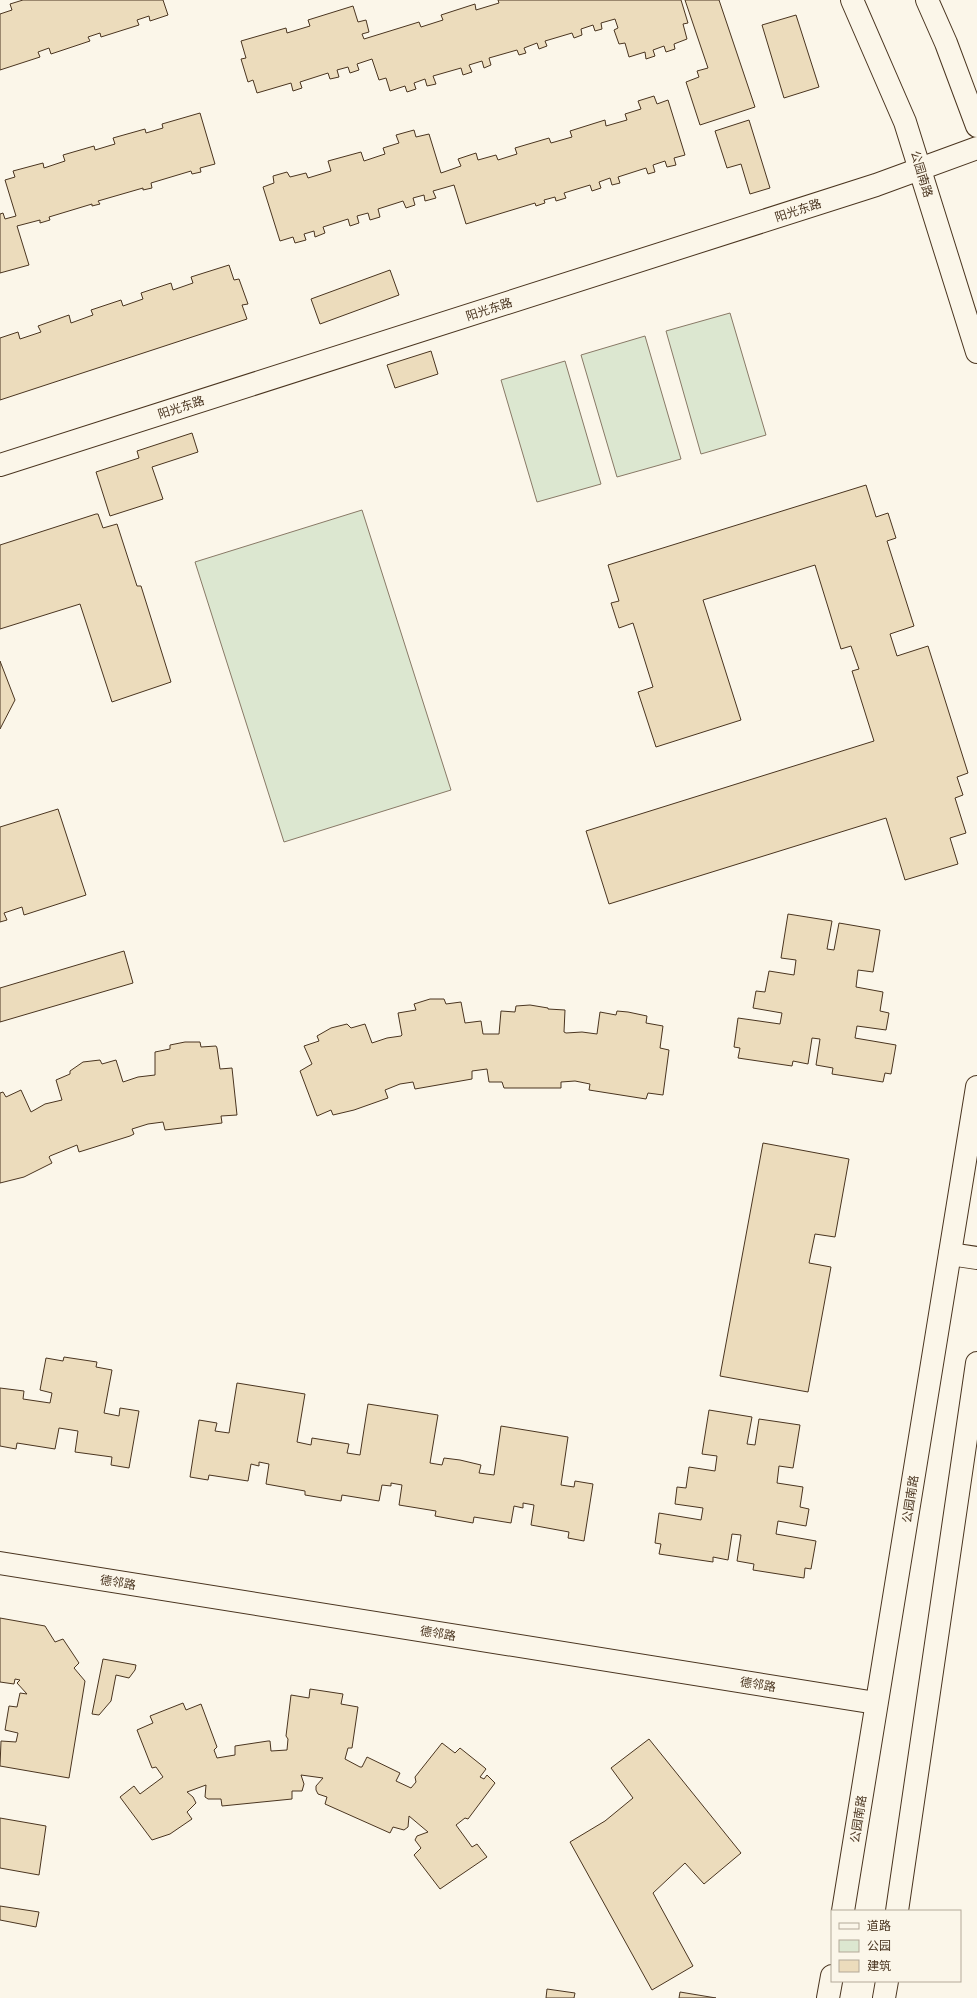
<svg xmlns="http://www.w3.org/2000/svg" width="977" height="1998" font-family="'Titillium Web','Noto Sans SC',sans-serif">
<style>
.green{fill:#dce7d0;stroke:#887966}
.building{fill:#ecdcbc;stroke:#4a3520}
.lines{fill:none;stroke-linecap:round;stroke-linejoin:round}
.minor-casing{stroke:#4a3520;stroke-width:24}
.tertiary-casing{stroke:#4a3520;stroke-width:24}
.secondary-casing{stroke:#4a3520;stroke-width:24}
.minor{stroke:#fbf6e9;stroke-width:22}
.tertiary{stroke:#fbf6e9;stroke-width:22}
.secondary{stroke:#fbf6e9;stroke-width:22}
.labels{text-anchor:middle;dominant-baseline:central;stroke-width:3;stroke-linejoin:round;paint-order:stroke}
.street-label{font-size:12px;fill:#4a3520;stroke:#fbf6e9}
</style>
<rect width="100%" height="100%" fill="#fbf6e9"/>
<!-- green -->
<g class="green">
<polygon points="730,313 766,435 701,454 666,331"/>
<polygon points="645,336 681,459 617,477 581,355"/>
<polygon points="565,361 601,484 537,502 501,380"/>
<polygon points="362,510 451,790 284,842 195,562"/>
</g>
<!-- building -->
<g class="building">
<polygon points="23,0 163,0 168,15 150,21 149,16 137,20 139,25 101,37 100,33 88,37 90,41 51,54 49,48 38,52 40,57 0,70 0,14 12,10 10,4"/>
<polygon points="498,0 681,0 688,23 683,24 687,39 674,44 675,49 666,52 664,46 653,50 655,56 646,59 645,52 629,57 625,43 619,44 614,30 618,28 615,19 601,23 602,29 595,31 593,25 581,29 582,35 574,38 572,33 545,41 547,46 539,49 537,43 524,48 526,53 519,55 517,50 489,58 491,65 484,68 482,61 469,65 472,72 463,75 461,68 433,76 436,84 427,86 425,79 414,83 416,89 407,92 405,86 390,91 386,78 379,80 372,59 357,64 359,70 350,73 348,67 337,70 339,77 330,79 328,73 300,82 302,88 293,91 291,83 257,93 253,80 248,82 241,59 246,58 241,41 286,28 287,33 310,26 308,20 353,6 358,22 366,20 369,32 362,34 364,39 419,22 421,27 443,20 441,15 475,4 476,10 499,3"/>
<polygon points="685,0 719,0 755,107 700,125 686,82 699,77 697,71 708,68"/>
<polygon points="796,15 819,87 784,98 762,25"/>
<polygon points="654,96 657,104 668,100 685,155 674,158 676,165 667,167 665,161 653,165 655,172 648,174 646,168 618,177 620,183 612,185 610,178 599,182 601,188 592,191 590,185 564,193 566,198 556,201 555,197 544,200 545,203 536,206 535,203 466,224 454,185 433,191 436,198 425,201 424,195 413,198 415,205 406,208 403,201 378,209 380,217 370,220 368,213 357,216 359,223 350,226 348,219 323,227 325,233 315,237 314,231 304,234 306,240 295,243 293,237 280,241 263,187 274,183 273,176 287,172 290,177 306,173 308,178 331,171 328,161 361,152 364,161 385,154 383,148 399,143 396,135 414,130 416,137 429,134 441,173 461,166 458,159 476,153 478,160 496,155 498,160 517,154 515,148 549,138 551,143 572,137 570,131 605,120 606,126 627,120 625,114 641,109 638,101"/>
<polygon points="200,113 215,164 200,168 201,172 192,174 191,171 151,183 152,188 143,190 143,188 98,201 100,204 92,206 92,204 49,217 50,220 40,223 40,220 17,226 29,265 0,273 0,214 3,213 5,219 16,216 5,180 15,177 13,171 43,163 44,168 65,161 63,155 94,146 95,150 115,144 113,138 145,129 146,133 163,128 162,124"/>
<polygon points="749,120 770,188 750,194 741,164 727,168 715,131"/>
<polygon points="229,265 234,280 239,279 248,304 242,305 247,319 0,400 0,338 18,332 20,339 41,332 38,326 69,315 71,323 93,315 91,310 121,300 123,306 143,299 141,293 171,283 173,290 193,283 191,277"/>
<polygon points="390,270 399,295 320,324 311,299"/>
<polygon points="431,351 438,374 395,388 387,365"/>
<polygon points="192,433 198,452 152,467 163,499 110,516 96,472 139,458 137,451"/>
<polygon points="866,485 876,517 888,513 896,538 887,541 914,626 890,634 897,656 928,646 968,773 957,777 963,795 955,798 966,833 950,838 958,864 905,880 886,818 609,904 586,831 874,741 852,671 859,669 851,646 841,649 815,565 703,600 741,720 656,747 638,692 653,687 633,623 619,628 611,603 619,601 608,565"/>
<polygon points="96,514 98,514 103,528 117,524 137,586 141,586 171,682 112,702 80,604 0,629 0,545"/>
<polygon points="0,661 15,700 0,729"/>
<polygon points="58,809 86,895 24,915 22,907 4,913 7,920 0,922 0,827"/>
<polygon points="788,914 832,921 827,949 834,950 839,923 880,930 873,972 858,970 856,987 883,992 880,1011 889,1013 886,1030 857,1026 855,1038 896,1045 891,1074 885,1073 883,1082 832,1074 833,1068 816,1065 820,1039 812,1038 808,1064 793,1061 792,1066 738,1058 740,1048 734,1047 738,1018 780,1024 782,1013 753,1008 756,991 765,992 769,971 794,975 796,960 781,958"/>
<polygon points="124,951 133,983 0,1022 0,988"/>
<polygon points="430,999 444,999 446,1004 461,1002 465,1023 481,1021 483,1034 499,1034 501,1011 515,1012 516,1006 530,1005 548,1008 548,1009 565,1010 564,1032 566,1033 582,1032 597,1034 600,1012 616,1015 617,1011 628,1012 647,1016 646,1023 663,1026 660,1048 669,1050 663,1095 648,1093 646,1099 589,1090 590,1084 575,1081 561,1082 561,1088 504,1088 502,1082 489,1082 487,1069 472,1071 472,1079 415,1089 413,1082 400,1084 385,1090 388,1098 354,1110 333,1115 331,1110 317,1116 300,1071 312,1064 304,1046 319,1041 317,1036 331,1028 347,1024 351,1028 365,1024 372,1043 387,1038 401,1036 402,1035 398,1013 416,1010 414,1004"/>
<polygon points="185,1042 200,1042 201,1047 216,1046 217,1048 220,1069 232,1068 237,1115 221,1116 222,1123 165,1130 163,1122 148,1124 132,1129 134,1134 130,1136 79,1152 77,1145 50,1156 49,1157 52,1163 24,1177 0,1183 0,1093 3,1092 6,1097 21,1090 31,1112 45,1104 62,1100 56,1080 70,1074 70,1071 83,1062 100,1060 102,1064 116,1060 123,1082 138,1077 155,1075 155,1052 170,1049 170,1045"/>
<polygon points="763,1143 849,1159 835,1237 815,1234 809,1263 831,1267 808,1392 720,1376"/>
<polygon points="64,1357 97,1362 96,1367 112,1370 104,1413 119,1416 120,1408 139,1411 129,1468 111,1465 112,1457 75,1452 78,1431 59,1428 55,1449 17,1443 16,1449 0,1446 0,1388 24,1391 23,1399 50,1403 52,1393 40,1390 46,1358 63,1361"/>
<polygon points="237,1383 305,1394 297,1442 311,1445 312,1438 349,1444 347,1453 360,1455 368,1404 438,1415 430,1463 442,1465 444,1458 460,1460 481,1465 479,1473 494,1475 501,1426 568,1437 561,1485 574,1487 575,1481 593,1484 584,1541 568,1538 569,1532 531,1525 534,1505 523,1503 523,1508 514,1506 511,1523 474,1517 473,1523 435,1516 436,1511 399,1505 402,1485 391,1483 391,1486 382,1485 379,1501 342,1495 341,1501 305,1495 305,1491 266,1484 269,1464 259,1462 259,1466 251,1464 248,1481 209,1475 208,1480 190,1477 199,1420 217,1423 215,1431 229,1433"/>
<polygon points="709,1410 752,1417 747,1444 755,1445 759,1419 800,1425 793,1468 779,1466 777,1483 803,1487 800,1507 809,1509 806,1526 778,1521 776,1534 816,1541 811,1569 805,1568 804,1578 753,1570 754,1564 737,1561 741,1535 732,1534 728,1560 713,1557 713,1562 659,1554 661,1544 655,1543 659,1513 701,1520 703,1508 675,1504 677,1487 686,1488 689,1467 715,1471 717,1456 702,1454"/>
<polygon points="0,1618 45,1626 55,1642 63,1639 79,1663 74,1668 85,1681 69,1778 0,1766 1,1741 16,1742 18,1733 5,1730 9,1706 17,1707 20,1693 27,1694 17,1683 20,1680 15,1679 14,1684 0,1682"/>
<polygon points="103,1659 136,1665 135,1670 129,1678 116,1675 111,1701 99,1715 92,1714"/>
<polygon points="310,1689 343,1694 341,1704 358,1707 352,1748 348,1748 345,1759 360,1767 362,1767 367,1757 400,1773 396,1781 411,1788 416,1782 415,1777 442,1743 455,1753 460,1748 485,1768 486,1769 480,1777 484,1779 487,1775 495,1783 468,1819 465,1818 456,1825 472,1847 477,1844 487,1857 440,1889 414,1855 421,1848 415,1840 417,1836 428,1832 409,1816 408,1827 404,1830 393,1827 390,1833 325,1804 327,1797 318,1794 316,1790 316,1786 323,1778 301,1775 304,1784 302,1791 292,1791 292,1799 222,1806 221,1799 208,1799 205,1797 206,1785 187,1792 193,1797 196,1803 187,1812 192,1819 170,1834 152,1840 120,1797 134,1786 140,1794 163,1777 156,1767 152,1768 137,1730 153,1723 150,1716 183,1703 186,1710 201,1704 217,1747 214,1750 217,1758 235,1755 235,1746 268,1741 270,1741 271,1751 287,1750 288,1739 286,1736 291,1695 309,1698"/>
<polygon points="649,1739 741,1853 704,1884 685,1863 653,1893 693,1966 652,1990 570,1842 605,1821 633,1798 611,1768"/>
<polygon points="0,1818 46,1826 39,1875 0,1868"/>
<polygon points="0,1906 39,1912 36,1927 0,1920"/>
<polygon points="547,1989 575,1993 574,1998 546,1998"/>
<polygon points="680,1992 716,1998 679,1998"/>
</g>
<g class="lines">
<!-- minor casing -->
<g class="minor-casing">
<polyline id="minor" points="950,1254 977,1258"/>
</g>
<!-- tertiary casing -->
<g class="tertiary-casing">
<g id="tertiary">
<polyline points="0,465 876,185 977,148"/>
<polyline points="0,1563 876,1703"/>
</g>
</g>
<!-- secondary casing -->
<g class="secondary-casing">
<g id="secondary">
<polyline points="852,0 905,122 977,352"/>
<polyline points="927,0 946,43 977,126"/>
<polyline points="843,1911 977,1087"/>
<polyline points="897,1911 977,1363"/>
<polyline points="828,1998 832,1976"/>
<polyline points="884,1998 887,1981"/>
</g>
</g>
<!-- minor -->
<use href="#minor" class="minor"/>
<!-- tertiary -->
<use href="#tertiary" class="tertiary"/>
<!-- secondary -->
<use href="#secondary" class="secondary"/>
</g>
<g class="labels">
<!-- street labels -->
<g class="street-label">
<text transform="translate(922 174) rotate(73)">公园南路</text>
<text transform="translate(798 210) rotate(-18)">阳光东路</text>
<text transform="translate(489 309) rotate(-18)">阳光东路</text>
<text transform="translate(181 407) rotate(-18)">阳光东路</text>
<text transform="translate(910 1499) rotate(-81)">公园南路</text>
<text transform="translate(118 1582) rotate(9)">德邻路</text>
<text transform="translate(438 1633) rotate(9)">德邻路</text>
<text transform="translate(758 1684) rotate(9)">德邻路</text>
<text transform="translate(858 1819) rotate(-81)">公园南路</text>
</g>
</g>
<!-- legend -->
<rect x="831" y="1910" width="130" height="72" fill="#fbf6e9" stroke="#b4a999"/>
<rect x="839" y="1923" width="20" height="6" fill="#fbf6e9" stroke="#b4a999"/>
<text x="867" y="1930" font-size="12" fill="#4a3520">道路</text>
<rect x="839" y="1940" width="20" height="12" fill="#dce7d0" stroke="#b4a999"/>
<text x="867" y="1950" font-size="12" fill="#4a3520">公园</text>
<rect x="839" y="1960" width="20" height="12" fill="#ecdcbc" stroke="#b4a999"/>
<text x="867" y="1970" font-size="12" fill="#4a3520">建筑</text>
</svg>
